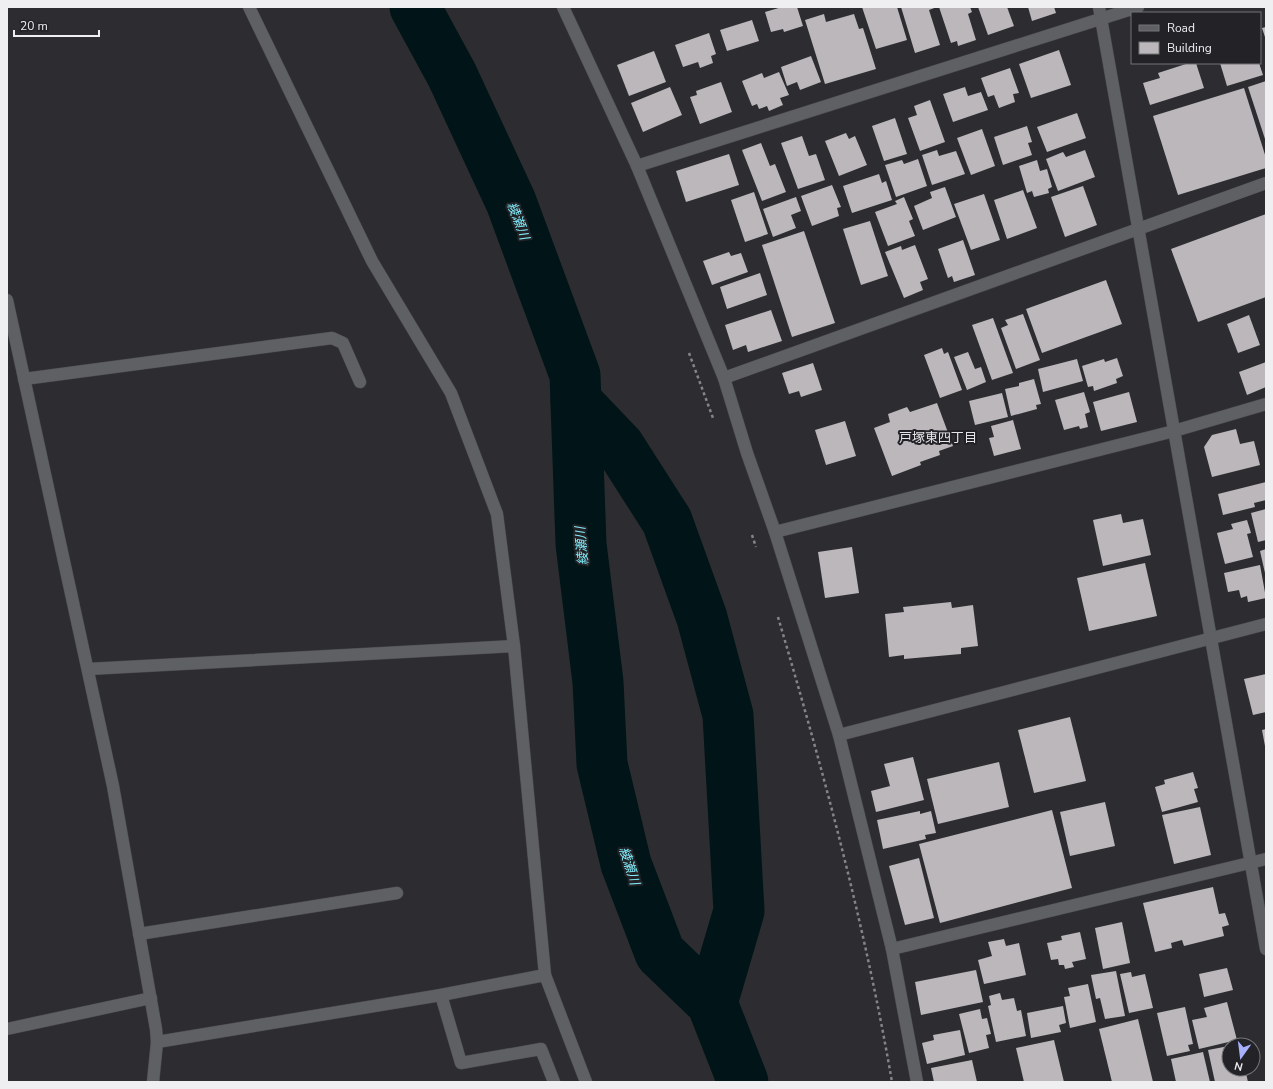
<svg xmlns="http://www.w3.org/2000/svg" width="1273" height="1089" font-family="'Nunito Sans','Noto Sans JP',sans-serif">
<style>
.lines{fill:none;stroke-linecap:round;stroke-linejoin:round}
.river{stroke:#011518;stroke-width:51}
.building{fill:#bbb7ba}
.minor-casing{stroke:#494a4d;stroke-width:13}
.path{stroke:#858589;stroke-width:2.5;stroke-dasharray:3 3;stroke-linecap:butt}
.minor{stroke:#5f6064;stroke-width:12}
.labels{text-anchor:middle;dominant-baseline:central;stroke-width:4;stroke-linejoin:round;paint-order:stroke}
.water-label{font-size:13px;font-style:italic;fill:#80edfc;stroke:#232327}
.neighbourhood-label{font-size:13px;fill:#e4e4e9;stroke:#232327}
</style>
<rect width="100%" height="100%" fill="#2d2d31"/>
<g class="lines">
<!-- river -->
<g class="river">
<polyline points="415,7 452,75 511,202 575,375 581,544 598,682 602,764 626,864 660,953 712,1003 743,1082"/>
<polyline points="576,401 619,446 667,521 702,618 728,715 739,911 712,1003"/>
</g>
</g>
<!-- building -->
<g class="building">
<polygon points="782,7 797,7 803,26 784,32 783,29 771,32 765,12"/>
<polygon points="862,7 897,7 907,40 876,49"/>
<polygon points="901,7 937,7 929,10 940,45 915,53"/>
<polygon points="939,7 970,7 972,12 968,14 976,40 958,46 957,41 951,43"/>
<polygon points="978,7 1007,7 1014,26 988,35"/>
<polygon points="1028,7 1054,7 1056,13 1032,21"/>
<polygon points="824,14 826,22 854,14 859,29 863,28 876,69 825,84 805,20"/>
<polygon points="752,20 759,41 727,51 720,30"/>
<polygon points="1266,27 1266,40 1262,28"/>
<polygon points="709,33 716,54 711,56 713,63 700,68 698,62 683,67 675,45"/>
<polygon points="1059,50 1071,85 1031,98 1019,64"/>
<polygon points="654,51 666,82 629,96 617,65"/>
<polygon points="811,56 821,82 800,90 797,82 787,86 781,67"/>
<polygon points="1189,63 1196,63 1204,88 1150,105 1143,83 1160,78 1158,73"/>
<polygon points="1220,63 1259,63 1263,75 1227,86"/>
<polygon points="1010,68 1019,93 1013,94 1015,102 999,108 994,95 988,97 981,78"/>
<polygon points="779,72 789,95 780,98 783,105 769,111 767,106 759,109 757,104 752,106 742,81 762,73 764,78"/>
<polygon points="1266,81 1266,142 1248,87"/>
<polygon points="721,82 732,112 700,124 690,97 697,95 696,91"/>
<polygon points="670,87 682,115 643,132 631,103"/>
<polygon points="965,87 968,96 981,92 988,110 953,122 943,94"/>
<polygon points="1244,88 1266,158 1266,168 1178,195 1153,116"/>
<polygon points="930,100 945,142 920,151 908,118 917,115 914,106"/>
<polygon points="1077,113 1086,138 1047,152 1037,127"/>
<polygon points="895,118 907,154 884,161 872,126"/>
<polygon points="1027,126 1032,142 1028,143 1032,155 1003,165 994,137"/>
<polygon points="982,129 995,166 971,175 957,138"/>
<polygon points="846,133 849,139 855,136 867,165 839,176 825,141"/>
<polygon points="802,136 809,156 816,154 825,180 798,189 781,143"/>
<polygon points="761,143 770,166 775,164 786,192 762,201 742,150"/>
<polygon points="937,150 939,156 956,151 965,174 932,185 922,155"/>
<polygon points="1085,150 1095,177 1058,191 1046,159 1063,152 1066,157"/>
<polygon points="729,154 739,185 686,202 676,171"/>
<polygon points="918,159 927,186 896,197 885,165 902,160 904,164"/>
<polygon points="1037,160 1040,171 1047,169 1052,187 1048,189 1049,193 1034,197 1032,191 1027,193 1019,166"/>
<polygon points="879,174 882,183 886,181 892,200 852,213 843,186"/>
<polygon points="832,185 841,207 837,208 839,216 812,226 801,196"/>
<polygon points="1083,186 1097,225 1065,237 1051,197"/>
<polygon points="945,187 956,217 923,230 914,206 932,198 930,192"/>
<polygon points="1023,190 1037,228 1007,239 994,200"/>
<polygon points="754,192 768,234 745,242 731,200"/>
<polygon points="984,194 1000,240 971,250 954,204"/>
<polygon points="796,197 801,211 791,215 796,228 773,237 763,209"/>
<polygon points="904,197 913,219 909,221 915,236 888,246 875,212 897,204 895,201"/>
<polygon points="1266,214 1266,297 1198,322 1171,249"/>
<polygon points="870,221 888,276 861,285 843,229"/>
<polygon points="804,231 835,323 792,337 762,245"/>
<polygon points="963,240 975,275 954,282 952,276 948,278 938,249"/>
<polygon points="915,245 928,279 920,282 923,290 904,298 885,252 901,246 902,250"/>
<polygon points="729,252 731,256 741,253 748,272 712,285 703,261"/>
<polygon points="760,273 767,295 727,309 720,287"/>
<polygon points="1106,280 1122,324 1042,353 1026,309"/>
<polygon points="771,310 782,341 748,352 746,345 733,350 725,325"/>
<polygon points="1023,314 1040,360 1016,369 1001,328 1008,325 1005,320"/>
<polygon points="1249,315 1260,345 1238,353 1227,324"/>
<polygon points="993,318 1013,373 992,380 972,325"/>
<polygon points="942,348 944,354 948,352 962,390 940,398 924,355"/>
<polygon points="968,352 975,369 981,367 986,382 967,390 954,357"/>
<polygon points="1117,358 1123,376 1116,379 1117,383 1094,391 1093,386 1088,387 1082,366 1104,359 1105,362"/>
<polygon points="1077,359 1083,381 1043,392 1038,369"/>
<polygon points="1266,362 1266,387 1247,395 1239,372"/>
<polygon points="813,363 822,390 801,397 799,391 789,394 782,373"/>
<polygon points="1034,379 1041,404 1036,405 1037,409 1011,416 1005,389 1019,386 1019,383"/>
<polygon points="1084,392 1090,412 1085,414 1088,427 1080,429 1079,426 1064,430 1055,400"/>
<polygon points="1129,392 1137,422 1101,431 1093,402"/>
<polygon points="1002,393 1008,417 975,425 969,401"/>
<polygon points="937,403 953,446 939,451 940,455 920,462 921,465 892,476 874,428 890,422 888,414 907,407 910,412"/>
<polygon points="1013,420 1021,449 994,456 989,438 994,437 991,426"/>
<polygon points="845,421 856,456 826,465 815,430"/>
<polygon points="1236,429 1240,444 1254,441 1260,465 1212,477 1204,447 1212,435"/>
<polygon points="1266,482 1266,500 1254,503 1255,507 1223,515 1218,494"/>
<polygon points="1266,509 1266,540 1258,542 1251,513"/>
<polygon points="1121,514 1123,523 1143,519 1151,555 1103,566 1093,520"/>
<polygon points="1247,520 1251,533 1247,534 1253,557 1225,564 1217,533 1233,529 1231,524"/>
<polygon points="852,547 859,593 825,598 818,552"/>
<polygon points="1266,549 1266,572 1265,573 1260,551"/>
<polygon points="1145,563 1157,616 1089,631 1077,578"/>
<polygon points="1260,565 1266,598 1248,602 1247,596 1241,598 1239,590 1228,592 1224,573"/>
<polygon points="951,602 952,608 973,605 978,646 961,648 961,654 904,659 904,655 889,657 885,614 904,612 903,607"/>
<polygon points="1266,674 1266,712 1253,715 1244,679"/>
<polygon points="1070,717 1086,781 1034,793 1018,730"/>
<polygon points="1266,729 1266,746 1265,746 1262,730"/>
<polygon points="913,757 924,800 876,812 871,791 890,786 884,764"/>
<polygon points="999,762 1009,807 938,824 927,779"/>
<polygon points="1193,772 1198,788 1194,789 1198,802 1162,812 1155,787 1165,784 1164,780"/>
<polygon points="1105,802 1115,846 1070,856 1060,812"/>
<polygon points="1200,807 1211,855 1174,864 1162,815"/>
<polygon points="1052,810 1072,888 940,923 919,844"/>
<polygon points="920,811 920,814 931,811 936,833 925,835 926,839 883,849 877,820"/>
<polygon points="919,858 934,918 905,925 889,866"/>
<polygon points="1213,887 1219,914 1225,913 1229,925 1222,927 1224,936 1184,946 1182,940 1171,943 1172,948 1155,952 1143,903"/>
<polygon points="1122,922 1130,963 1103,969 1095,928"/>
<polygon points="1080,932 1086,959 1072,962 1074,967 1065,969 1064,965 1059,965 1058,959 1051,960 1047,943 1062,940 1061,936"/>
<polygon points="1004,939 1006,946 1019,943 1026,975 984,984 978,960 992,956 988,942"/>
<polygon points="1227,968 1233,990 1204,997 1199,974"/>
<polygon points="976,970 983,1002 921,1015 915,982"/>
<polygon points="1116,971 1125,1016 1105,1019 1100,998 1096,999 1091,975"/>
<polygon points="1131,972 1132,977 1145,974 1153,1008 1129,1013 1120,974"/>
<polygon points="1088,984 1096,1022 1070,1028 1064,997 1070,996 1068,988"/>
<polygon points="1000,993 1002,1000 1014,998 1017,1011 1021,1010 1026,1036 996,1042 988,1006 991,1005 989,996"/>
<polygon points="1227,1002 1237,1040 1199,1049 1192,1020 1207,1017 1204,1008"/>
<polygon points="1063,1006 1066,1023 1059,1025 1061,1032 1031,1038 1027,1013"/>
<polygon points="1185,1007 1193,1044 1188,1045 1190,1051 1167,1056 1157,1013"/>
<polygon points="980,1009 982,1019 987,1018 991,1034 986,1035 989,1048 969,1053 959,1014"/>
<polygon points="1138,1019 1153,1082 1112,1082 1099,1029"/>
<polygon points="960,1030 965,1055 927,1064 922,1043 934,1040 933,1035"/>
<polygon points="1054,1040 1064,1082 1024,1082 1016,1048"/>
<polygon points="1229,1046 1229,1069 1245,1069 1248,1082 1215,1082 1208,1050"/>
<polygon points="1203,1052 1210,1082 1176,1082 1171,1059"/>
<polygon points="972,1060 977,1082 934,1082 931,1068"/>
</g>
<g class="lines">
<!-- minor casing -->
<g class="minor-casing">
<g id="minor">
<polyline points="249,7 372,261 451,393 497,514 514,646 545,975 586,1082"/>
<polyline points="563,7 637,166 724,378 747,453 775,532 839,735 892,949 917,1082"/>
<polyline points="1099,7 1266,949"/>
<polyline points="637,166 1138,7"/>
<polyline points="7,300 113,786 156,1029 157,1042 153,1082"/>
<polyline points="724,378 1266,183"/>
<polyline points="24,379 332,338 343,343 360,382"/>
<polyline points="775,532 1174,431 1266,404"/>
<polyline points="88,669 514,646"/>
<polyline points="839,735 1266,624"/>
<polyline points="139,934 397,893"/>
<polyline points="892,949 1266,859"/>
<polyline points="441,995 461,1063 541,1049 554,1082"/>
<polyline points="7,1029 151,998"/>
<polyline points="157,1042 441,995 545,975"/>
</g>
</g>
<!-- path -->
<g class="path">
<polyline points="689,353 713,418"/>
<polyline points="752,535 756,547"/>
<path d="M778,617c45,153 87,308 114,465"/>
</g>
<!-- minor -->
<use href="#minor" class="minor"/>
</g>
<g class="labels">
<!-- water labels -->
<g class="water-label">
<text transform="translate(518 221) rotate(69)">綾瀬川</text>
<text transform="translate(582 546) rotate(-95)">綾瀬川</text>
<text transform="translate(629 866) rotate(72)">綾瀬川</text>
</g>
<!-- neighbourhood labels -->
<g class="neighbourhood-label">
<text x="938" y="438">戸塚東四丁目</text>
</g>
</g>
<!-- border -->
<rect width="1273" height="1089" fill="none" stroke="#efeff2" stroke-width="16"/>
<!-- legend -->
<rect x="1131" y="12" width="130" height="52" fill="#232327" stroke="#757578"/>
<rect x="1139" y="25" width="20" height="6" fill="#5f6064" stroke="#757578"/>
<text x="1167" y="32" font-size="12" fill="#efeff2">Road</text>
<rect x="1139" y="42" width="20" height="12" fill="#bbb7ba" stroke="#757578"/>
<text x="1167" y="52" font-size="12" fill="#efeff2">Building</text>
<!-- north arrow -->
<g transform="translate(1241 1057) rotate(194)"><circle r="19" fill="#232327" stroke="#757578"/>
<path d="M0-3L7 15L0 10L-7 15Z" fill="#a7b0fc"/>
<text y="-6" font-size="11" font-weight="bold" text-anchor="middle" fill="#efeff2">N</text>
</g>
<!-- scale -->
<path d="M14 30v6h85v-6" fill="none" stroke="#efeff2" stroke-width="2"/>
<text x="20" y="30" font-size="12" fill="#efeff2" stroke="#232327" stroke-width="3" paint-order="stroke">20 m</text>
</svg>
